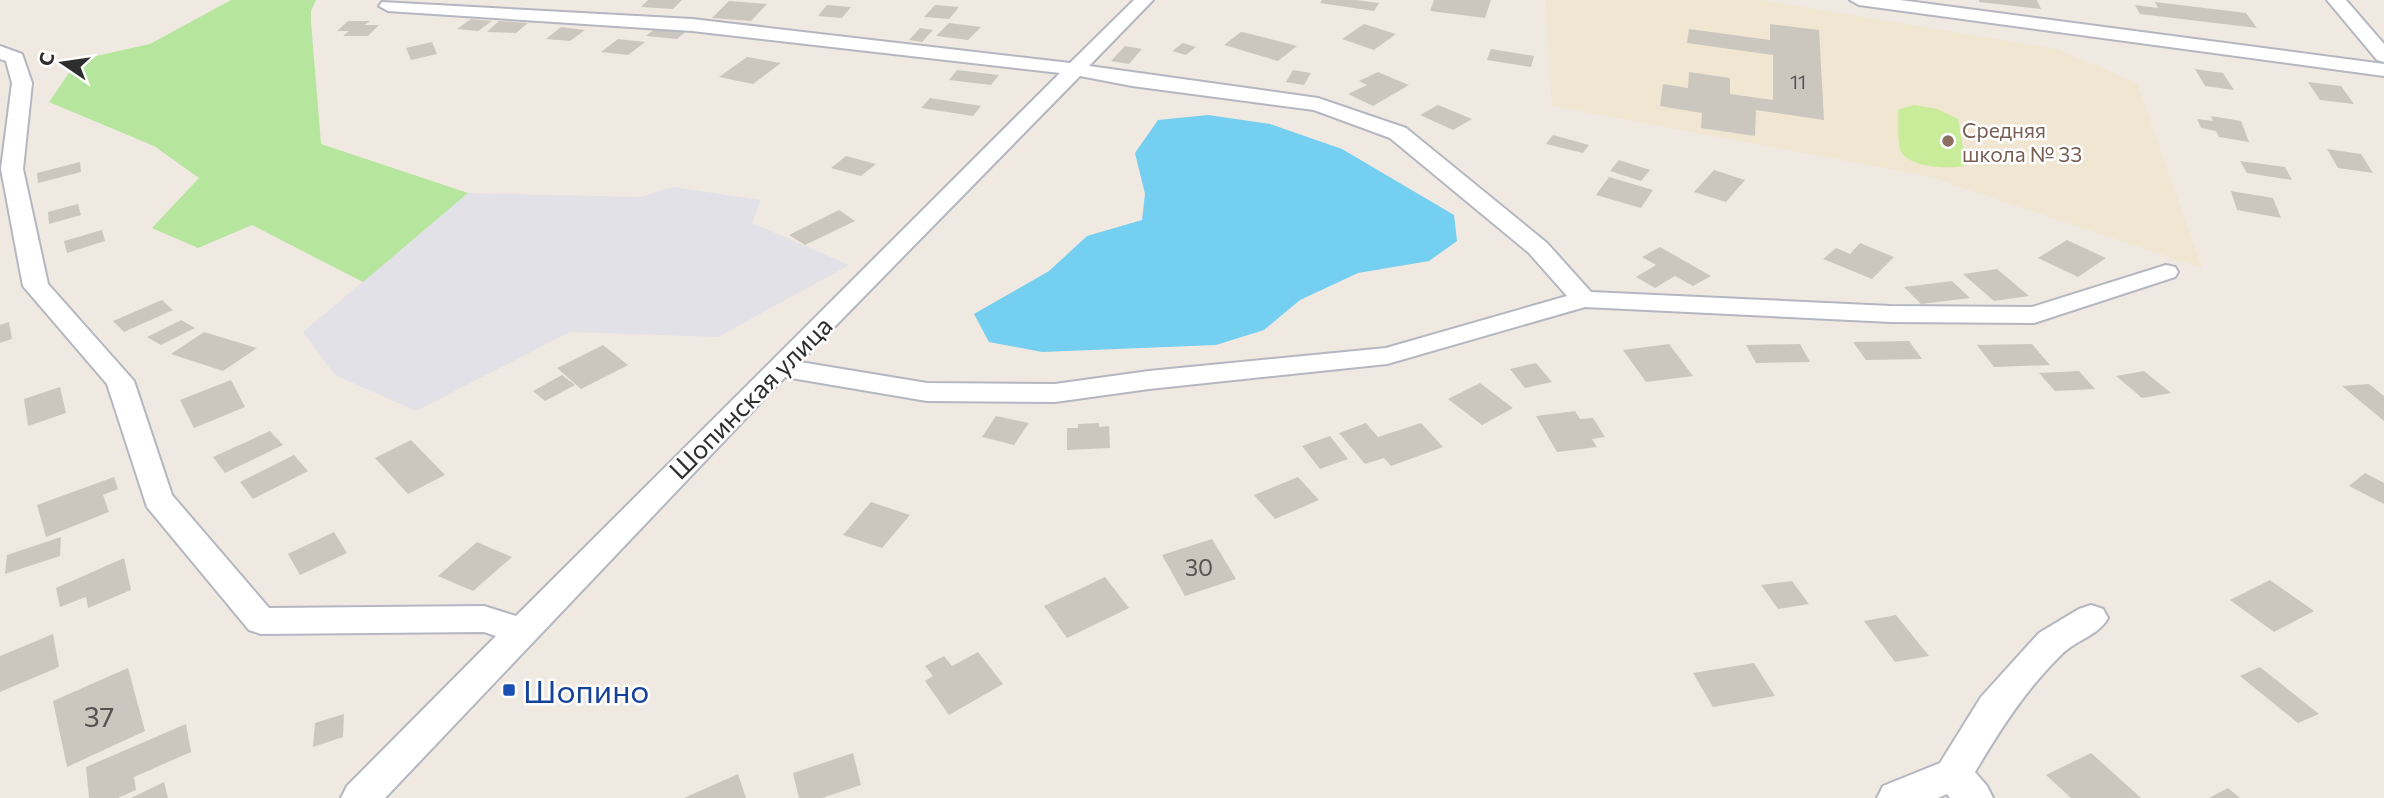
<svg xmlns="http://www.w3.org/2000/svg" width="2384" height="798" font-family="Commissioner,sans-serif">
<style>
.industrial{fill:#e3e1e8}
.education{fill:#f0e6d1}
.green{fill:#b6e59e}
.pitch{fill:#c9ec9a}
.water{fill:#75cff0}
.building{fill:#cbc7bf}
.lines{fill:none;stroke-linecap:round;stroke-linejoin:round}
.minor-casing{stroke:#b4b7c1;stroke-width:4}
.minor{fill:#fff;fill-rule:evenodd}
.education-dot{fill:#8d6e63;stroke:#fff;stroke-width:2.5}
.transit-dot{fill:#1a4fb4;stroke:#fff;stroke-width:2.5}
.labels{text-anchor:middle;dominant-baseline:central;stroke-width:5;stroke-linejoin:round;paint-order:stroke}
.far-number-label{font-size:19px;fill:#555452}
.far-education-label{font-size:21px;fill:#785e54;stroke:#fff;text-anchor:start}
.number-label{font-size:23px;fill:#555452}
.street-label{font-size:26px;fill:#2e2e2e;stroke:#fff}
.near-number-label{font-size:28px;fill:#555452}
.near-transit-label{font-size:32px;fill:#164399;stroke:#fff;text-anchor:start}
</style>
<rect width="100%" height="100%" fill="#efe9e1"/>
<!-- industrial -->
<polygon class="industrial" points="673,187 761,200 752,223 849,265 718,337 570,332 416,411 335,375 303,332 468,193 640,197"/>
<!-- education -->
<polygon class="education" points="1545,0 1760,0 2057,49 2137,83 2202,268 1927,176 1552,106"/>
<!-- green -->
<polygon class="green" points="231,0 316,0 311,11 311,22 321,144 468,193 363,282 252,225 198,248 152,228 199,178 154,146 49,102 78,60 150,44"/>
<!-- pitch -->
<path class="pitch" d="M1914,105l23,4 21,10 8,46c-15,5 -60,3 -66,-16 -3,-11 -1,-27 -2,-39z"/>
<!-- water -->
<polygon class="water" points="1208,115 1270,124 1342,149 1454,215 1457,241 1429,261 1358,273 1300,300 1264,330 1216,345 1042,352 989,342 974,314 1049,271 1087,236 1142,220 1145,194 1135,153 1158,120"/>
<!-- building -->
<g class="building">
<polygon points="648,0 682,0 673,9 641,7"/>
<polygon points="1322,0 1356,0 1379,3 1374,11 1320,3"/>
<polygon points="1434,0 1491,0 1485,18 1430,11"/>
<polygon points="1979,0 2037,0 2041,9 1979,2"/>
<polygon points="729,1 767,4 751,21 712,18"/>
<polygon points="2155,2 2246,13 2257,28 2140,14 2135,5 2158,8"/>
<polygon points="827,5 851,7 842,18 818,16"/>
<polygon points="935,5 959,7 949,19 924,17"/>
<polygon points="471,19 492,21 478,31 457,29"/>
<polygon points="348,21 370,21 364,25 379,25 368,36 343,36 349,31 337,31"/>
<polygon points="499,21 528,23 516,33 487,32"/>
<polygon points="949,23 981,27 968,40 936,36"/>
<polygon points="1364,24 1396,34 1374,50 1342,39"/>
<polygon points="1770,24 1819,30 1824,120 1756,110 1755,136 1701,128 1702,113 1660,106 1663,84 1688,88 1689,72 1730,78 1730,94 1773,100 1773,55 1687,43 1689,29 1770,40"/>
<polygon points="561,27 585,30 570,41 546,39"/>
<polygon points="657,27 688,30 677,39 646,36"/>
<polygon points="920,28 933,30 922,42 909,40"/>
<polygon points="1241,32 1251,34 1297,46 1278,61 1224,45"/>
<polygon points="618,39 645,42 628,55 601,52"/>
<polygon points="432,42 437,54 411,60 406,48"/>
<polygon points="1183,43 1196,47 1186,55 1172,51"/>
<polygon points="1125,46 1142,49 1129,64 1111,61"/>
<polygon points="1491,49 1534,56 1531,67 1487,60"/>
<polygon points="747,57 781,63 753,84 719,77"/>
<polygon points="2195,69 2223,73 2234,90 2205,86"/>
<polygon points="957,70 999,75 991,85 949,80"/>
<polygon points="1293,70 1311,73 1304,85 1286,82"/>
<polygon points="1378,72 1409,85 1373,106 1348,94 1367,85 1359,81"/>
<polygon points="2308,82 2341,86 2354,104 2320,100"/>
<polygon points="930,98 981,106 973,116 921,108"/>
<polygon points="1438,105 1472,119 1453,130 1420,115"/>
<polygon points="2211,116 2241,121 2249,142 2219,137 2216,131 2201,128 2197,119 2213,121"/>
<polygon points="1553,135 1589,145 1583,153 1546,144"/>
<polygon points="2327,149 2361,154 2373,173 2338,168"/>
<polygon points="846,156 876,164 861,176 831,168"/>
<polygon points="1619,160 1650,170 1641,181 1610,171"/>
<polygon points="2240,161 2285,167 2292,180 2247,173"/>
<polygon points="80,162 81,172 38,183 37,173"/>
<polygon points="1714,170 1745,180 1726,202 1694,192"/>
<polygon points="1609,177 1653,190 1641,208 1596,195"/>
<polygon points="2231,191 2273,198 2281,218 2237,210"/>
<polygon points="78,204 81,215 49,224 48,212"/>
<polygon points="839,210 855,221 805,245 789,235"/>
<polygon points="102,230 105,241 67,253 64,241"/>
<polygon points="2067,240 2106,258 2078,277 2038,258"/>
<polygon points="1860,243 1894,257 1872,279 1823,259 1836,248 1850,254"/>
<polygon points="1660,247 1711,276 1693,286 1675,276 1655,288 1636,277 1656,265 1642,257"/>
<polygon points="1997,269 2029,296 1994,301 1963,274"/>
<polygon points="1952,281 1970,298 1921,304 1904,287"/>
<polygon points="162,300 173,310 124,332 113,321"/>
<polygon points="181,320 195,328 161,345 147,337"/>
<polygon points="9,322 12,339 0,343 0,325"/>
<polygon points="204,332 257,348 223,371 171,354"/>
<polygon points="1909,341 1922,359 1866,360 1853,342"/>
<polygon points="1669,344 1693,376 1646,382 1623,350"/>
<polygon points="1800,344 1810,362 1756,363 1746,345"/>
<polygon points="2032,344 2050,365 1994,367 1977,345"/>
<polygon points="603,345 628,365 581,389 557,368"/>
<polygon points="1536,363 1552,382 1525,388 1510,369"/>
<polygon points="2079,371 2095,389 2055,391 2039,373"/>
<polygon points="2144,371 2171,393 2142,398 2116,376"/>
<polygon points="562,375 575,385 545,401 533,391"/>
<polygon points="231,380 245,407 194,428 180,400"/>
<polygon points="1480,383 1513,408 1482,425 1448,399"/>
<polygon points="2369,384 2384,396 2384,421 2342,386"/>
<polygon points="60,387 66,413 28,426 24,399"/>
<polygon points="1575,411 1580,419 1593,418 1605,437 1592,439 1597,447 1557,452 1536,416"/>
<polygon points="996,416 1029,423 1014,445 982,437"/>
<polygon points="1099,423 1099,427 1109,426 1110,448 1067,450 1067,428 1078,428 1078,424"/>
<polygon points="1366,423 1378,437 1421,423 1443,447 1391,466 1384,458 1365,464 1339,433"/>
<polygon points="270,431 283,445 225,473 213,457"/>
<polygon points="1330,436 1348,459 1320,469 1302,446"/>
<polygon points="411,440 445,475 408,494 375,458"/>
<polygon points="294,455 308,471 253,499 240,482"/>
<polygon points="2365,473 2384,483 2384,504 2349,486"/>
<polygon points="114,477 118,489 103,495 109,512 46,537 37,505"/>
<polygon points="1298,477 1319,500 1275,519 1254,495"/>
<polygon points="871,502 910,515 882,548 843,535"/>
<polygon points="334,532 347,553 300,575 288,554"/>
<polygon points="61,537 60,556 5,574 7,555"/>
<polygon points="1212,539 1236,579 1185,596 1162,555"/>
<polygon points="477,542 512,557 473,591 438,576"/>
<polygon points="124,558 131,590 88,608 86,597 60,607 56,588"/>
<polygon points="1105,577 1129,608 1067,638 1044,606"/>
<polygon points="2270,580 2314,611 2274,632 2230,600"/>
<polygon points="1792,581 1809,604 1778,609 1761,585"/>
<polygon points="1896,615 1929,656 1895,662 1864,621"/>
<polygon points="53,634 59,667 0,692 0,656"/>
<polygon points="978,652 1003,684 949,715 925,681 933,676 925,666 944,656 952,666"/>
<polygon points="1754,663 1775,696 1713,707 1693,673"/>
<polygon points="2260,667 2319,714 2298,723 2240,676"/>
<polygon points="128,668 145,731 67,767 53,701"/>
<polygon points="344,714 343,737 313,747 315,723"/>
<polygon points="186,724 191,752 134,777 136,790 118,798 89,798 86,767"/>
<polygon points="853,753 861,785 822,798 799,798 793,773"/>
<polygon points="2091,753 2141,798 2071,798 2046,775"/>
<polygon points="738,774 746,798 684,798"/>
<polygon points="164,782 168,798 131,798"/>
<polygon points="2228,788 2240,798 2209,798"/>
</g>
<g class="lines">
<!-- minor casing -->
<g class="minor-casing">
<g id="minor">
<path d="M1134,0h19l-64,66 229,32 88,30 141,115 44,49 300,14 141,1 134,-42 9,2 3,5 -3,5 -141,46 -143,-1 -306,-15 -198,57 -238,25 -94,13 -128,-1 -142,-24 -400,421h-44l6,-12 149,-150 -12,-4 -223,2 -12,-4 -102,-123 -40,-123 -84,-98 -22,-117 11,-86 -6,-22 -6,-2v-13l22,8 10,29 -9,86 25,115 86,97 38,114 97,113 215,-2 32,10 544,-543 -368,-42 -304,-20 -9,-5 3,-4 310,17 378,44zM1080,76l52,10 182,24 76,28 139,115 38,43 -181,52 -237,23 -94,13 -128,-1 -127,-21z"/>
<polygon points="1850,0 1900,0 2384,64 2384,76 1859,5"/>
<polygon points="2327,0 2346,0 2384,44 2384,62 2377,60"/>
<path d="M2091,605l12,4 5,9c-10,18 -32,22 -46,36 -36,35 -62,76 -87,118l12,14 6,12h-43l-3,-4 -9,4h-61l6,-12 57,-23 41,-66 58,-64 40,-24z"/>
</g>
</g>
<!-- minor -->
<use href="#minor" class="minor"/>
</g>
<!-- markers -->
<circle class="education-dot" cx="1948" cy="141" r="7"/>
<rect class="transit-dot" x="502" y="683" width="14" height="14" rx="3.5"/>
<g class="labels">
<!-- far-number labels -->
<g class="far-number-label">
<text x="1798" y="81">11</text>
</g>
<!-- far-education labels -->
<g class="far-education-label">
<text x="1962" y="129">Средняя<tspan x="1962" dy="24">школа № 33</tspan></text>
</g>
<!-- number labels -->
<g class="number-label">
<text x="1199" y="567">30</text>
</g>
<!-- street labels -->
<g class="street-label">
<text transform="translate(750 397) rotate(-45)">Шопинская улица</text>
</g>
<!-- near-number labels -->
<g class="near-number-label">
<text x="99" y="716">37</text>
</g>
<!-- near-transit labels -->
<g class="near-transit-label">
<text x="523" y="690">Шопино</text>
</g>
</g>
<!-- north arrow -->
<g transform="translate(63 63) rotate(283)" stroke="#ffffff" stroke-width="5" paint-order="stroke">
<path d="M0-5L12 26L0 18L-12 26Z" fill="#2e2e2e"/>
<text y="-10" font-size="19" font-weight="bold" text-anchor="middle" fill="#2e2e2e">С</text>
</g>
</svg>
